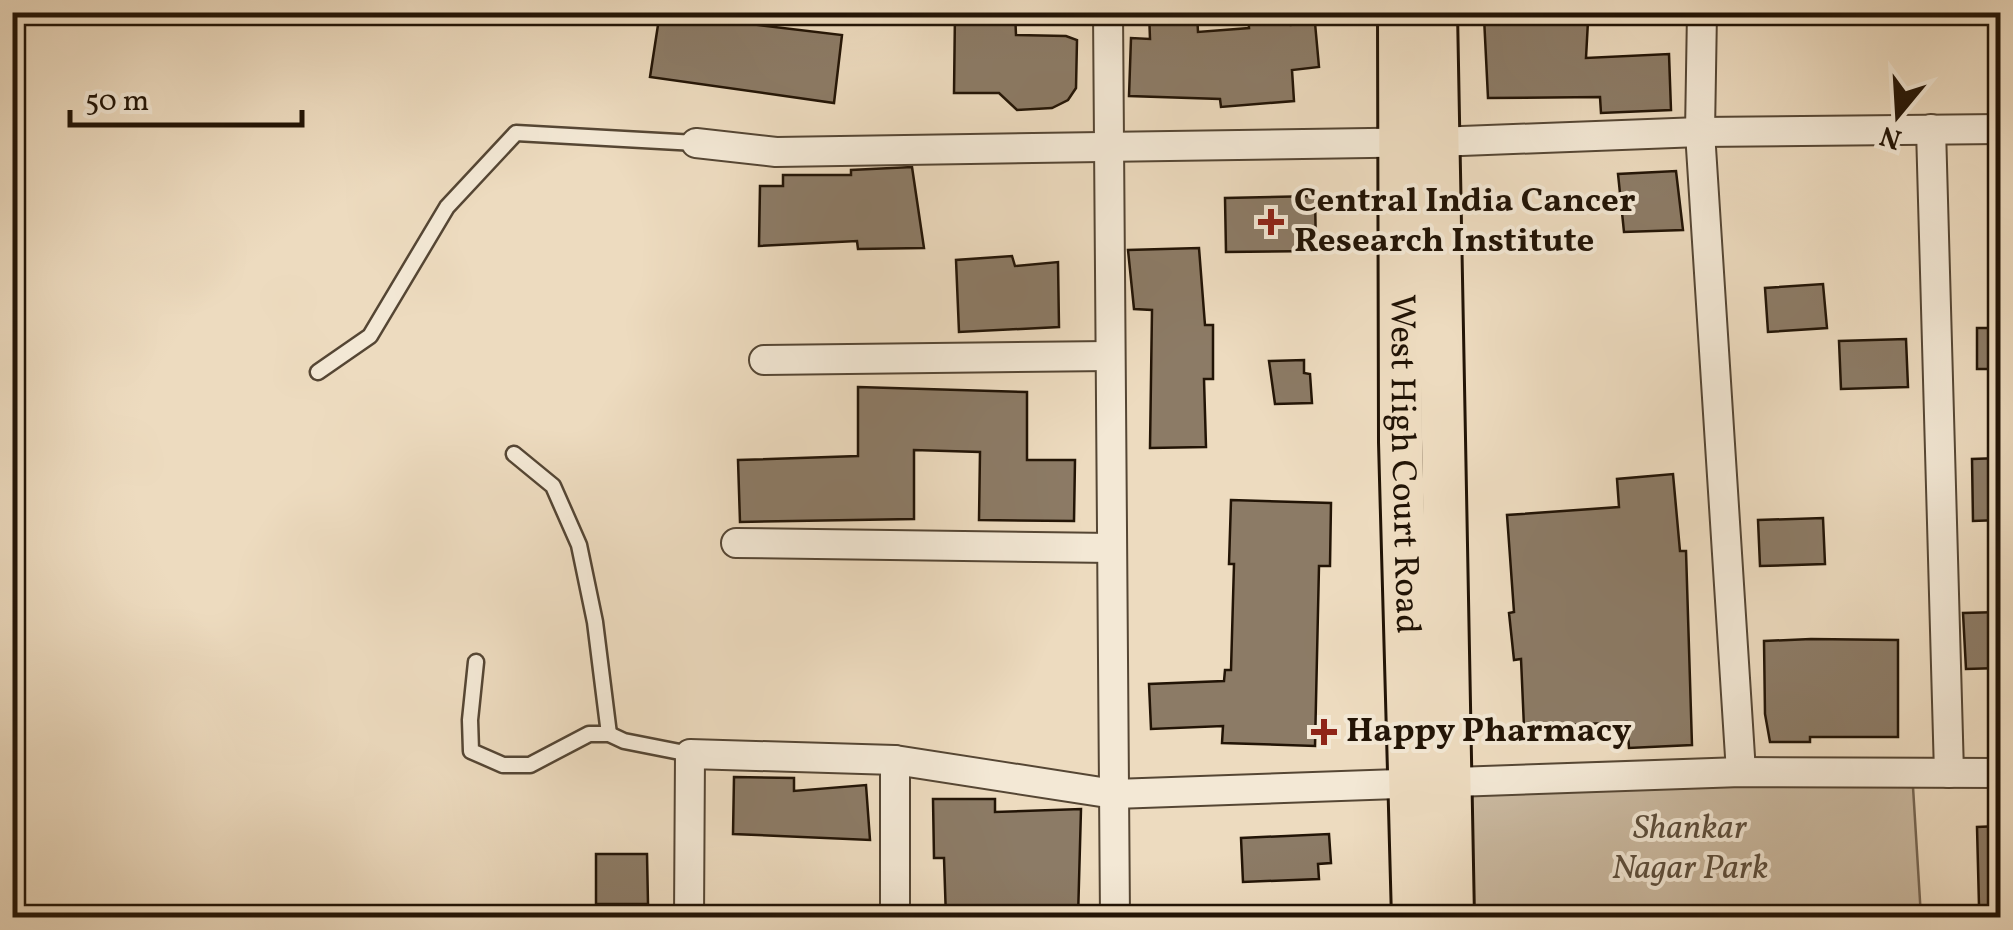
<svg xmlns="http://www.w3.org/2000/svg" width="2013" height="930" font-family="Vollkorn,serif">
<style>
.green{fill:#cab9a0;stroke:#766653;stroke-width:2.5}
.building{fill:#8c7b66;stroke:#221406;stroke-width:2.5}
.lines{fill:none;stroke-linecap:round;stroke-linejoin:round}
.service-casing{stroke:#554634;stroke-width:19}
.minor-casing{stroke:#554634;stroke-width:32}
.primary-casing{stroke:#221406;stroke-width:48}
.service{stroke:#f3e8d5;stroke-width:14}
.minor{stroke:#f3e8d5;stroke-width:28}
.primary{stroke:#eddbbf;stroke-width:42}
.poi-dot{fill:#8f2418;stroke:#f3e8d5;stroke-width:4}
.labels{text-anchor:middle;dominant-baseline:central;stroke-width:8;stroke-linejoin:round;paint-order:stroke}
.poi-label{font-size:35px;font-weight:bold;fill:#221406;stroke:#f3e8d5;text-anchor:start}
.street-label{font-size:35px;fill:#221406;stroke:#f3e8d5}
.park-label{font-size:35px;font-style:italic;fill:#5d4e3c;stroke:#f3e8d5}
</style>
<rect width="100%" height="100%" fill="#eddbbf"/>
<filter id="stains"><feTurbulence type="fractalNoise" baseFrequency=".002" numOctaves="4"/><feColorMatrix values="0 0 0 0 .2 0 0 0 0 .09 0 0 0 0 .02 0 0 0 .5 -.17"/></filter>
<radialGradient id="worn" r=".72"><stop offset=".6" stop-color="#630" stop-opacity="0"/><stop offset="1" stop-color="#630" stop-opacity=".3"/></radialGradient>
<!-- green -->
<polygon class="green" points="1750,781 1913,787 1921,917 1459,917 1459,787"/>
<!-- building -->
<g class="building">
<polygon points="660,12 760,12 758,25 842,35 834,103 650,77"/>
<polygon points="955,12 1015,12 1016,35 1066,36 1077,40 1076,88 1068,100 1052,108 1017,110 999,93 954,93"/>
<polygon points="1149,12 1197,12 1198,32 1249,28 1248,12 1291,12 1291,25 1315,23 1319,67 1292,70 1294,101 1221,107 1220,99 1129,96 1131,38 1150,39"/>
<polygon points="1484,17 1588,21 1586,58 1669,54 1671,110 1601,113 1600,97 1488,98"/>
<polygon points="912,167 924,248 858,249 857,241 759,246 760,186 783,186 783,175 851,175 851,170"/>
<polygon points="1676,171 1683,230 1624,232 1618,174"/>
<polygon points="1315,196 1316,251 1226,252 1225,198"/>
<polygon points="1199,248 1205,325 1213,325 1213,379 1204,379 1206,447 1150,448 1152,310 1134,309 1128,250"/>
<polygon points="1012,256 1015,266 1058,262 1059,327 959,332 956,260"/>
<polygon points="1823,284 1827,328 1768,332 1765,288"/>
<rect x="1977" y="328" width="23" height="41"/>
<polygon points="1906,339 1908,387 1841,389 1839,341"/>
<polygon points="1304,360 1304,373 1310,374 1312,403 1275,404 1269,361"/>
<polygon points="858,387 1027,392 1027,460 1075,460 1074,521 979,520 980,452 914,450 914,519 740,522 738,460 858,456"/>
<polygon points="2000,458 2000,520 1973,521 1972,459"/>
<polygon points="1673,474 1680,551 1686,551 1692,745 1629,748 1627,722 1524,727 1521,659 1514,660 1509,613 1514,612 1507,515 1619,507 1617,479"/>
<polygon points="1231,500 1331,503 1330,566 1319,566 1315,746 1222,743 1223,726 1151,729 1149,684 1224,681 1225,670 1231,670 1234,564 1229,564"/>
<polygon points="1823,518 1825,564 1760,566 1758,520"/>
<polygon points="2000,612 2000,668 1966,669 1963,613"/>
<polygon points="1811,639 1898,640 1898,737 1810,737 1810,742 1770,742 1765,714 1764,641"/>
<polygon points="734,777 794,778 794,791 866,785 870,840 733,834"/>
<polygon points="933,799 995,799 995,812 1081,809 1078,918 946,918 944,858 934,858"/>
<polygon points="2000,826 2000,906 1979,906 1977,827"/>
<polygon points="1329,834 1331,863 1318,864 1319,879 1243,882 1241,838"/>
<polygon points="596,854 647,854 648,904 596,904"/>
</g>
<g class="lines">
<!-- service casing -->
<g class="service-casing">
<g id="service">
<polyline points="318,372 370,336 447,207 516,133 696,143"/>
<polyline points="514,454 553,486 579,545 595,622 609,734"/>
<polyline points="476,662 470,720 471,751 503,765 530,765 589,734 609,734 624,741 690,754"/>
</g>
</g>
<!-- minor casing -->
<g class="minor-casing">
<g id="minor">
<polyline points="1108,12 1115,918"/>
<polyline points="1702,12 1700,132 1741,772"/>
<polyline points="1931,129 1949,773"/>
<polyline points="696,143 776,152 1436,142 1700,132 2000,129"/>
<polyline points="764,360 1110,356"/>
<polyline points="736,543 1112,548"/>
<polyline points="895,760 895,918"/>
<polyline points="689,918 690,754 895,760 1114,794 1741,772 2000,773"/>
</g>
</g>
<!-- primary casing -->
<g class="primary-casing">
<g id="primary">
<path id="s1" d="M1400,12l1,430 13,476"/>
<polyline points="1435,12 1452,918"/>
</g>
</g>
<!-- service -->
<use href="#service" class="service"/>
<!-- minor -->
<use href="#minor" class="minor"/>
<!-- primary -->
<use href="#primary" class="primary"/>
</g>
<!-- markers -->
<g class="poi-dot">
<path d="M1266 207h10v10h10v10h-10v10h-10v-10h-10v-10h10z"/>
<path d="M1319 717h10v10h10v10h-10v10h-10v-10h-10v-10h10z"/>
</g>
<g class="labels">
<!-- poi labels -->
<g class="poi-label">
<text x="1294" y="202">Central India Cancer<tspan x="1294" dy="40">Research Institute</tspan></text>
<text x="1346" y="732">Happy Pharmacy</text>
</g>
<!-- street labels -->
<g class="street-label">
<text stroke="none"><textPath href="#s1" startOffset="452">West High Court Road</textPath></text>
</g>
<!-- park labels -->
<g class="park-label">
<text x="1690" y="829">Shankar<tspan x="1690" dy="40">Nagar Park</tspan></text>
</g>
</g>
<!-- margin -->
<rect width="2013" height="930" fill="none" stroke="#eddbbf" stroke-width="50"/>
<rect x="15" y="15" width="1983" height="900" fill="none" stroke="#221406" stroke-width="5"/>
<rect x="25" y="25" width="1963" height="880" fill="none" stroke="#221406" stroke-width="2.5"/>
<!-- north arrow -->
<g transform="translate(1898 115) rotate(198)" stroke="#f3e8d5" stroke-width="8" paint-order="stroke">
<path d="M0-8L18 38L0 25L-18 38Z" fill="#221406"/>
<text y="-15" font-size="28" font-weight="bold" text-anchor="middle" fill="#221406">N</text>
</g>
<!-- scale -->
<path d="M70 110v15h232v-15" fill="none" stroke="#221406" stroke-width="5"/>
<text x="85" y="110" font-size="30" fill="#221406" stroke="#f3e8d5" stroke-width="8" paint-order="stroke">50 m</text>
<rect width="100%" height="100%" filter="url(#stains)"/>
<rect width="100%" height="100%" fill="url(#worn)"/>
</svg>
